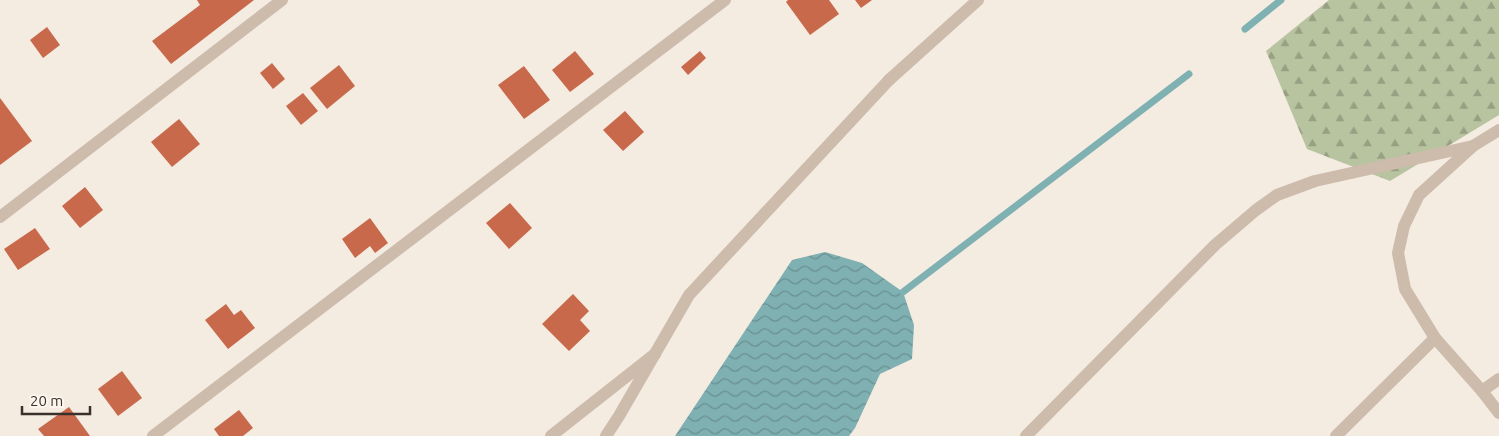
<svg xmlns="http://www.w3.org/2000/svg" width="1499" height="436" font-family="Ubuntu,sans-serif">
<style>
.forest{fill:url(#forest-firs)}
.water{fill:url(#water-waves)}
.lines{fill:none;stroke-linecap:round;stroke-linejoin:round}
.stream{stroke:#7fb0b2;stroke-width:7}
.building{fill:#c8694b}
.service{stroke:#cdbbac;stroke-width:12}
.minor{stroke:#cdbbac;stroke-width:12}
</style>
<defs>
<pattern id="forest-firs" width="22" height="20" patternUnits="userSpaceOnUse" patternTransform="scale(1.25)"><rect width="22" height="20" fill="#b8c4a0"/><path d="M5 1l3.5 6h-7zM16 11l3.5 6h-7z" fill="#97a083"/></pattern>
<pattern id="water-waves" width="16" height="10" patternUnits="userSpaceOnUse" patternTransform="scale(1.25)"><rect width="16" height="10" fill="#7fb0b2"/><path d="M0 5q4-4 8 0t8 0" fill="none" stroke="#699091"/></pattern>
</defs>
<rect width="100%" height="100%" fill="#f4ebe1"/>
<!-- forest -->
<polygon class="forest" points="1329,0 1499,0 1499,115 1390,181 1307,149 1266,51"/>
<!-- water -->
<polygon class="water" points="825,252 862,263 903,292 914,325 912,359 880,374 855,428 849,436 675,436 792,260"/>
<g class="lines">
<!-- stream -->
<g class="stream">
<polyline points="1245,29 1281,0"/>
<polyline points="903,292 1189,74"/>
</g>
</g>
<!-- building -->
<g class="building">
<polygon points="197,0 254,0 171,64 152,41 200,5"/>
<polygon points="788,0 829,0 839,14 810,35 786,2"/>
<polygon points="855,0 872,0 861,8"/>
<polygon points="47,27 60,45 43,58 30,40"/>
<polygon points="575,51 594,74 570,92 552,70"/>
<polygon points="700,51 706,58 688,75 681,67"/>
<polygon points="272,63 285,79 273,89 260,73"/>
<polygon points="339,65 355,86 327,109 310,88"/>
<polygon points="524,66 550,100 524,119 498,85"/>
<polygon points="303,93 318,111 301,125 286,106"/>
<polygon points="0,98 32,141 0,165"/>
<polygon points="625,111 644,132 623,151 603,130"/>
<polygon points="179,119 200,144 172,167 151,142"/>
<polygon points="85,187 103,210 80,228 62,206"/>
<polygon points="510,203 532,228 509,249 486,223"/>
<polygon points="370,218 388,243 375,253 370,246 355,258 342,239"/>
<polygon points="35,228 50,249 18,270 4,249"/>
<polygon points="573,294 589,311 580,320 590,331 569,351 542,324"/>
<polygon points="226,304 234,315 241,310 255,328 228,349 205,320"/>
<polygon points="122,371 142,398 118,416 98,389"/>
<polygon points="69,407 90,436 44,436 38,429"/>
<polygon points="239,410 253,428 243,436 219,436 214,429"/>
</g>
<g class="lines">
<!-- service -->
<polyline class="service" points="606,436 619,416 689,295 889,80"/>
<!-- minor -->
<g class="minor">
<polyline points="889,80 978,0"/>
<polyline points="1499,130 1473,146 1419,195 1404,226 1398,253 1405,289 1435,338 1482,391 1499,413"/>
<polyline points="0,217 282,0"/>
<polyline points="1482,391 1499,379"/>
<polyline points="153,436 725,0"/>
<polyline points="551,436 655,354"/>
<polyline points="1026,436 1215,245 1256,210 1277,195 1315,181 1473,146"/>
<polyline points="1336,436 1435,338"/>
</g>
</g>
<!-- scale -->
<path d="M22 406v8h68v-8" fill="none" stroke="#3b302b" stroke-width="2.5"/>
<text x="30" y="406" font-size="15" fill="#3b302b" stroke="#fbf5ee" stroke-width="4" paint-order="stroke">20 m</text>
</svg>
